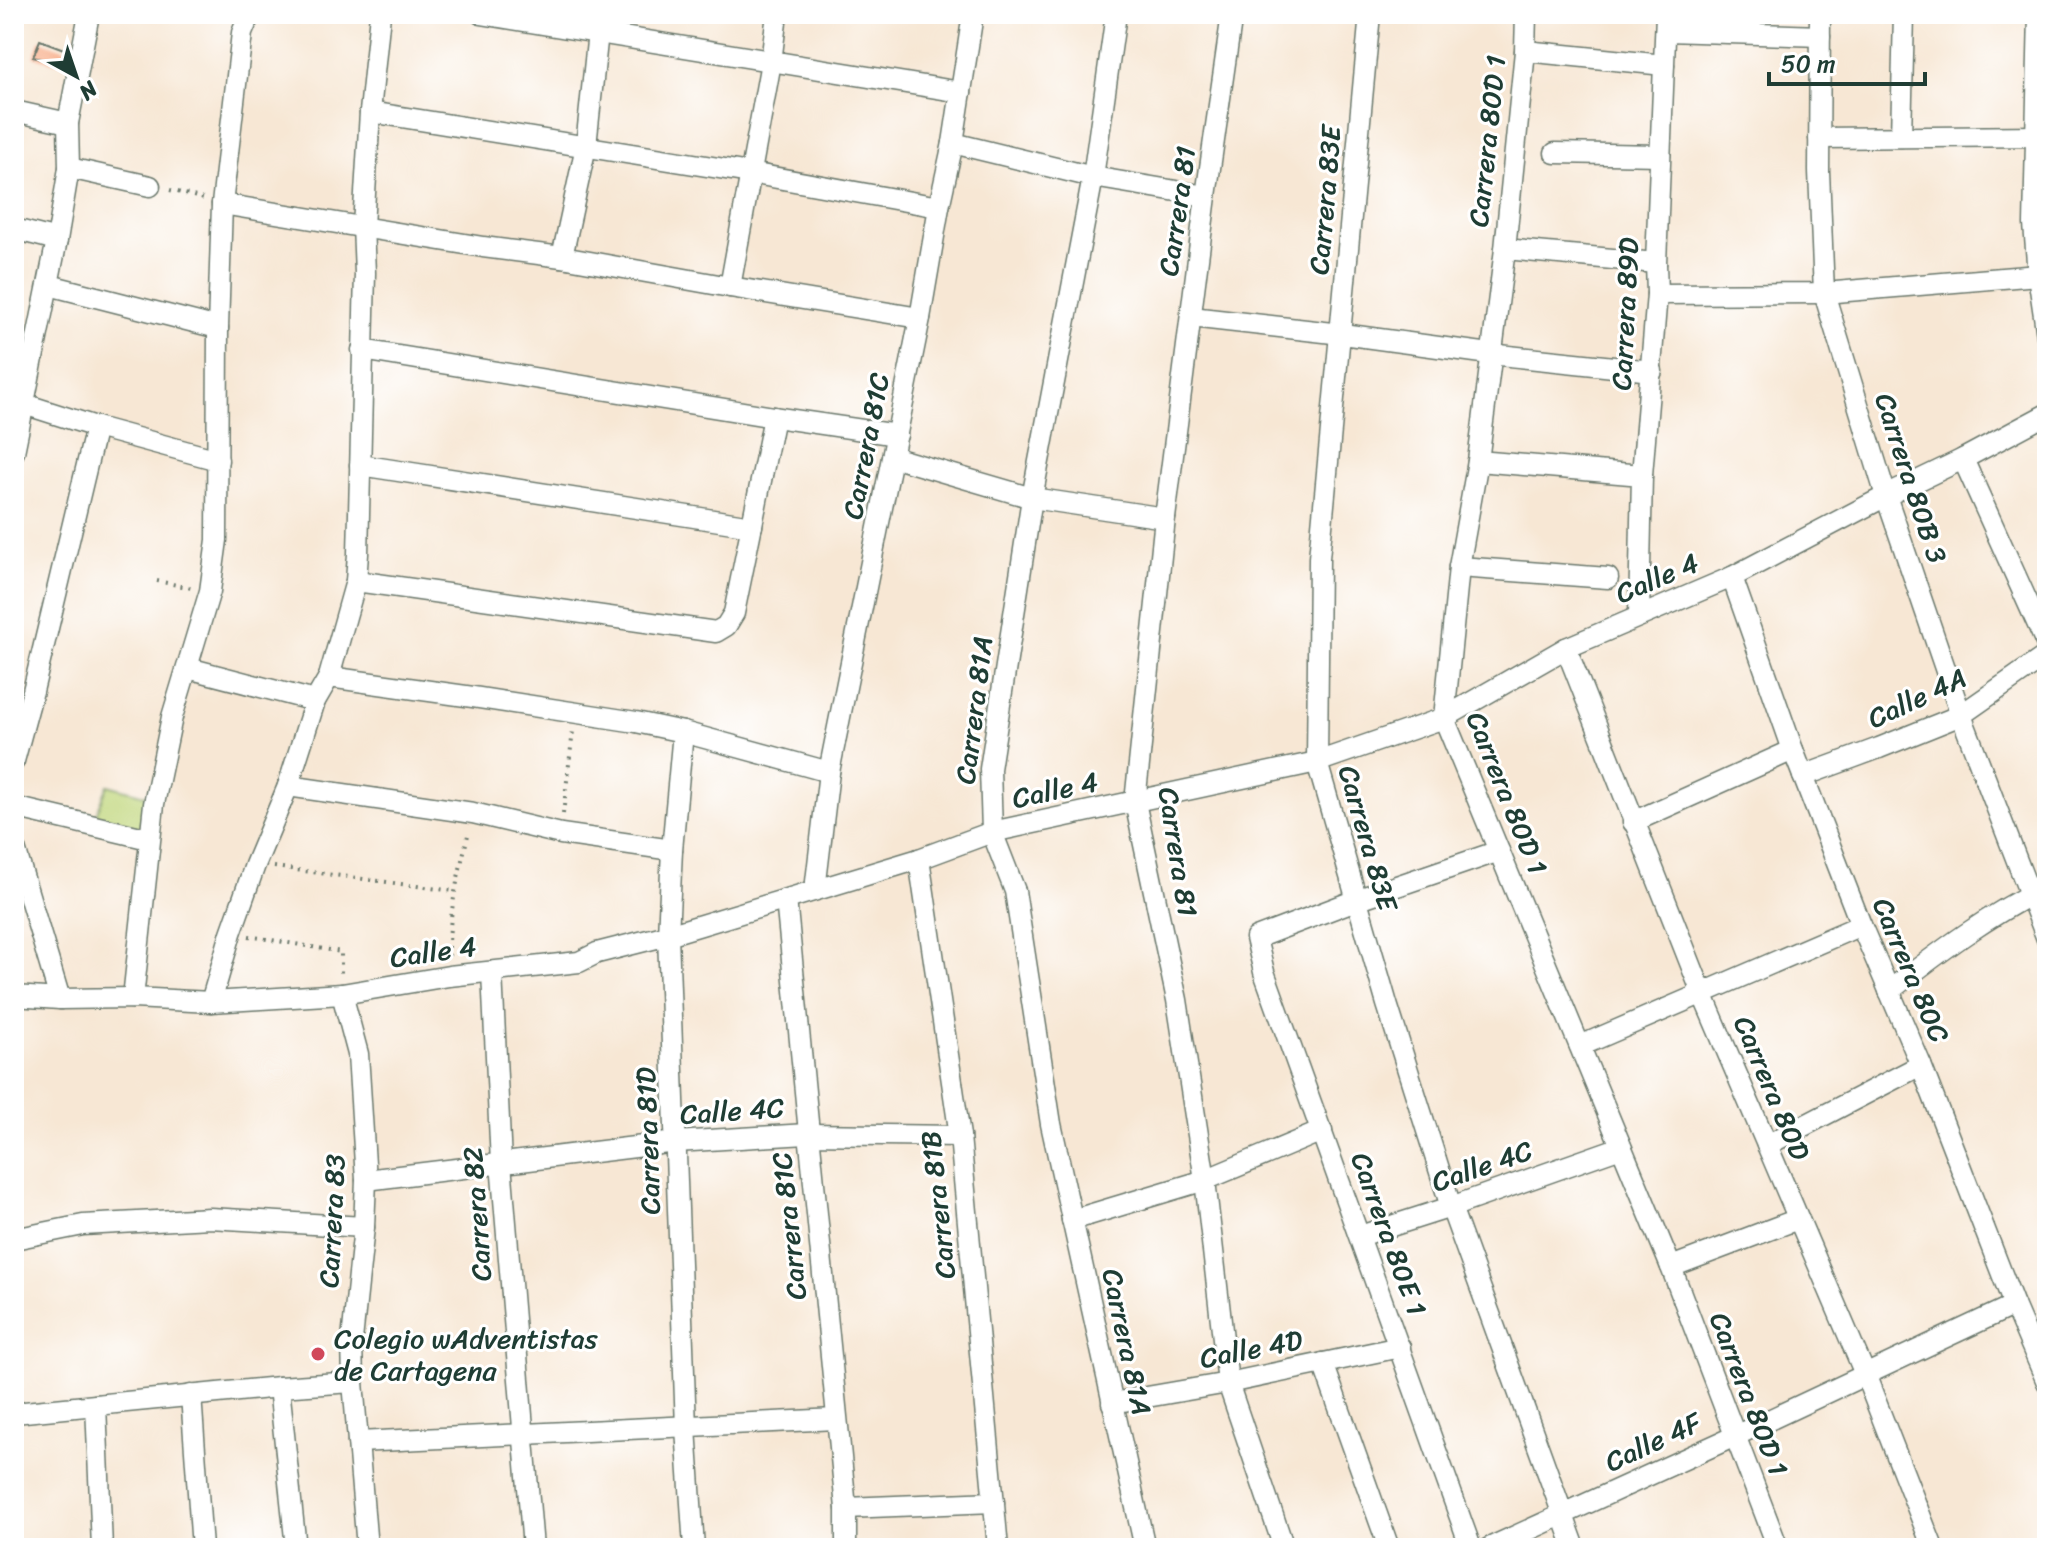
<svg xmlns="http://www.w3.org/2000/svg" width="2061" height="1562" font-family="Sriracha,sans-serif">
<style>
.green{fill:#c0d67a;stroke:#708a57;stroke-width:2}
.building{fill:#f7a982}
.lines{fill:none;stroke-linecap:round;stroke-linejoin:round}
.street-casing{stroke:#6b786c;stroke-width:23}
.path{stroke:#6b786c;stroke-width:4;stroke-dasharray:2 6;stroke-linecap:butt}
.street{stroke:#fff;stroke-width:20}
.poi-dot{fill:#d1495b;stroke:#fff;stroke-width:3}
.labels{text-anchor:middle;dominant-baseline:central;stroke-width:6;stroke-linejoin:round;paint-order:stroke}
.street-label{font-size:28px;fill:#1f3d34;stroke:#fff}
.poi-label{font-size:28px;fill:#1f3d34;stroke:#fff;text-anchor:start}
</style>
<rect width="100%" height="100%" fill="#fff"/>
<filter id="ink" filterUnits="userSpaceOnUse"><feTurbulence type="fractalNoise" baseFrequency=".0125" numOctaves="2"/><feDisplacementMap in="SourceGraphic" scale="16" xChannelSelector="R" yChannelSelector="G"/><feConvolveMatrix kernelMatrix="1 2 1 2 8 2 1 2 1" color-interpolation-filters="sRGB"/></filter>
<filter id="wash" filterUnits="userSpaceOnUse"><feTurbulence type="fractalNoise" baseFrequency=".006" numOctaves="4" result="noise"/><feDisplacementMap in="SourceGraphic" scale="32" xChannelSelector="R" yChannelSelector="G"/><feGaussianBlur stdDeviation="1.8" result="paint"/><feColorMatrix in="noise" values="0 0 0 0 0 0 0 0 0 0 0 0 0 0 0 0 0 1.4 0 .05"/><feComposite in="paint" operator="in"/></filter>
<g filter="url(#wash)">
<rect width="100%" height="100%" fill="#f7e7d4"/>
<!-- green -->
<polygon class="green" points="108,785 148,796 143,829 95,817"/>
<g id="blocks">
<!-- building -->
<polygon class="building" points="40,40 69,51 66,65 33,57"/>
</g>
</g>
<g filter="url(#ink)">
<use href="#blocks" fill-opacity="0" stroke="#6b786c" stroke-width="2"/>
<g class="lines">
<!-- street casing -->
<g class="street-casing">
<g id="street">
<polyline points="481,14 961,92"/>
<polyline points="1116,14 1093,177 1032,498 990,769 992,832 1015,891 1051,1124 1145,1548"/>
<polyline points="1232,14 1206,196 1165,518 1135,802 1177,1000 1205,1180 1228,1383 1284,1548"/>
<polyline points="1370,14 1319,558 1317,762 1387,1004 1451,1207 1575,1548"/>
<polyline points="1526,14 1525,51 1505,249 1478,461 1459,567 1444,718 1671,1267 1778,1548"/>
<polyline points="1820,14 1819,171 1824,293 1886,496 1961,715 2047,939"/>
<polyline points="2039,14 2034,224 2038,275 2047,336"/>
<polyline points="1667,31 1820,36"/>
<polyline points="1525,51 1664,65"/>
<polyline points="14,111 68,123"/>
<polyline points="370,112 750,173 939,207"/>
<polyline points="1901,137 1904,14"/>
<polyline points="1819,138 2047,136"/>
<polyline points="953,143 1093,177 1206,196"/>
<polyline points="1555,153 1660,155"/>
<polyline points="69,168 150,186"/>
<polyline points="222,204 483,247 562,257 730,287 920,318"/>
<polyline points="14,229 57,240"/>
<polyline points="1505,249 1656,263"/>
<polyline points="562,257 586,146 598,32 602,14"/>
<polyline points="49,285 218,328"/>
<polyline points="730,287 771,62 777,14"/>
<polyline points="1657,294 1824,293 2038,275"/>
<polyline points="1191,317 1342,334 1490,354 1652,371"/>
<polyline points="362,350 774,417 897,435"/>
<polyline points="24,404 96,427 218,460"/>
<polyline points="14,452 57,240 69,168 68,123 89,14"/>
<polyline points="892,457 1032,498 1165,518"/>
<polyline points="1963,459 2047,645"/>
<polyline points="1478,461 1642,475"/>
<polyline points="360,465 752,526"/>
<polyline points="1459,567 1608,578"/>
<polyline points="1732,577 1793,750 1861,925 1921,1065 2014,1305 2047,1382"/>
<polyline points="356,581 716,632 726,626 734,613 774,417"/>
<polyline points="1639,616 1642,475 1657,294 1656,263 1666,14"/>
<polyline points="1566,648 1702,993 1865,1374 1933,1548"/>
<polyline points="188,668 315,701"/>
<polyline points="329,677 473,697 636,722 683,732 829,772"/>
<polyline points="683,732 672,850 668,935 686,1428 694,1548"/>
<polyline points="14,761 33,691 96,427"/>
<polyline points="1803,776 1879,748 1961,715 2047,655"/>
<polyline points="288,786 473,813 561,834 672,850"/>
<polyline points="14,807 149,839"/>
<polyline points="1633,822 1793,750"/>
<polyline points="14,845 60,999"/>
<polyline points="919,859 960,1136 998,1548"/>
<polyline points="815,890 829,772 920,318 939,207 953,143 973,14"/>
<polyline points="786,899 846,1508 846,1548"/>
<polyline points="492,972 501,1163 533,1548"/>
<path d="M1889,991c50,-39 101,-77 158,-105"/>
<polyline points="342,994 358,1054 366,1180 364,1227 352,1340 353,1382 367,1548"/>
<polyline points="14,996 60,999 133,998 211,1002 342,994 449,976 579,962 597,953 668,935 919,859 992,832 1317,762 1444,718 1566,648 1732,577 1886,496 1963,459 2047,414"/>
<polyline points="133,998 154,804 172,717 210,591 217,540 218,328 222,204 242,33 250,14"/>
<polyline points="211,1002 231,933 255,865 288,786 315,701 329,677 356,581 358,554 365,273 363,226 370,112 380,14"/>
<polyline points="1580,1046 1861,925"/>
<polyline points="1767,1145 1921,1065"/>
<polyline points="366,1180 676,1142 807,1134 960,1136"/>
<polyline points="1072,1220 1205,1180 1322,1131"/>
<polyline points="1360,1236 1451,1207 1621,1147"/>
<polyline points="14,1239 83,1225 210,1218 364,1227"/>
<polyline points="1671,1267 1798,1219"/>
<polyline points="1323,1363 1389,1548"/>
<polyline points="279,1387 296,1548"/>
<polyline points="191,1395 202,1548"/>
<polyline points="1112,1403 1228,1383 1400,1347"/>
<polyline points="96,1405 102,1548"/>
<polyline points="14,1413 279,1387 353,1382"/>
<polyline points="358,1442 836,1419"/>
<polyline points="846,1508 994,1502"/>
<polyline points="1471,1548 1264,972 1256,938 1356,900 1499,851"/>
<polyline points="1489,1548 1735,1436 2014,1305"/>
</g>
</g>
<!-- path -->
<g class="path">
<polyline points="170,190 204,199"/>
<polyline points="157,581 192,588"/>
<polyline points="563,814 573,731"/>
<polyline points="274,867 454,891"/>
<polyline points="249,936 341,952 341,974"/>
<path d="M449,956c-1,-43 10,-83 20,-125"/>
</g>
<!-- street -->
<use href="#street" class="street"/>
</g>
</g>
<!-- markers -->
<circle class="poi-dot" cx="318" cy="1354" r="8"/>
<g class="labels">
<!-- street labels -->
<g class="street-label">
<text transform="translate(1487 141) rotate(-84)">Carrera 80D 1</text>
<text transform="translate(1325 200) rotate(-85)">Carrera 83E</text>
<text transform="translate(1177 211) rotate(-82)">Carrera 81</text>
<text transform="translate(1625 314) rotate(-87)">Carrera 89D</text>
<text transform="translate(866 446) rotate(-79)">Carrera 81C</text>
<text transform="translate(1911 478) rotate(72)">Carrera 80B 3</text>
<text transform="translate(1657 578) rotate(-23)">Calle 4</text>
<text transform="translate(1917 698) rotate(-25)">Calle 4A</text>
<text transform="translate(974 710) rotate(-83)">Carrera 81A</text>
<text transform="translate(1055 790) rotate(-12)">Calle 4</text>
<text transform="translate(1507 793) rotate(68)">Carrera 80D 1</text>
<text transform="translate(1368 838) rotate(74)">Carrera 83E</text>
<text transform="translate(1178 852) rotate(81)">Carrera 81</text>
<text transform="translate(433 952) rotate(-8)">Calle 4</text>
<text transform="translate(1911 970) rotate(67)">Carrera 80C</text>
<text transform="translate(1772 1088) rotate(67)">Carrera 80D</text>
<text transform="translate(732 1111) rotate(-4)">Calle 4C</text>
<text transform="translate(648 1141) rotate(-92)">Carrera 81D</text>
<text transform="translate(1482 1166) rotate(-19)">Calle 4C</text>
<text transform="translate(938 1205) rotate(-96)">Carrera 81B</text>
<text transform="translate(477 1214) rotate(-94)">Carrera 82</text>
<text transform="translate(332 1221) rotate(-87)">Carrera 83</text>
<text transform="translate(789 1226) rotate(-96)">Carrera 81C</text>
<text transform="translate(1389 1234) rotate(70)">Carrera 80E 1</text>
<text transform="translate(1127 1342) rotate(78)">Carrera 81A</text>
<text transform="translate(1251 1349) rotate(-11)">Calle 4D</text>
<text transform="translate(1749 1394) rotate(69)">Carrera 80D 1</text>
<text transform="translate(1653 1442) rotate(-25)">Calle 4F</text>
</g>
<!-- poi labels -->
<g class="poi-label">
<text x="334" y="1338">Colegio wAdventistas<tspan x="334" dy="32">de Cartagena</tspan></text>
</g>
</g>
<!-- margin -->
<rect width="2061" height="1562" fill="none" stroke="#fff" stroke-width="48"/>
<!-- north arrow -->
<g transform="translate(76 76) rotate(140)" stroke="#ffffff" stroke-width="6" paint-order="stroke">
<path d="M0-6L14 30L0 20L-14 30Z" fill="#1f3d34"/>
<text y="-12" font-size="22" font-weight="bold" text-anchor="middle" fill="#1f3d34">N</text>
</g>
<!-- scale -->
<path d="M1769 72v12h156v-12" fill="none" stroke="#1f3d34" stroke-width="4"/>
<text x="1781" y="72" font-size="24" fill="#1f3d34" stroke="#ffffff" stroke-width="6" paint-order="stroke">50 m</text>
</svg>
